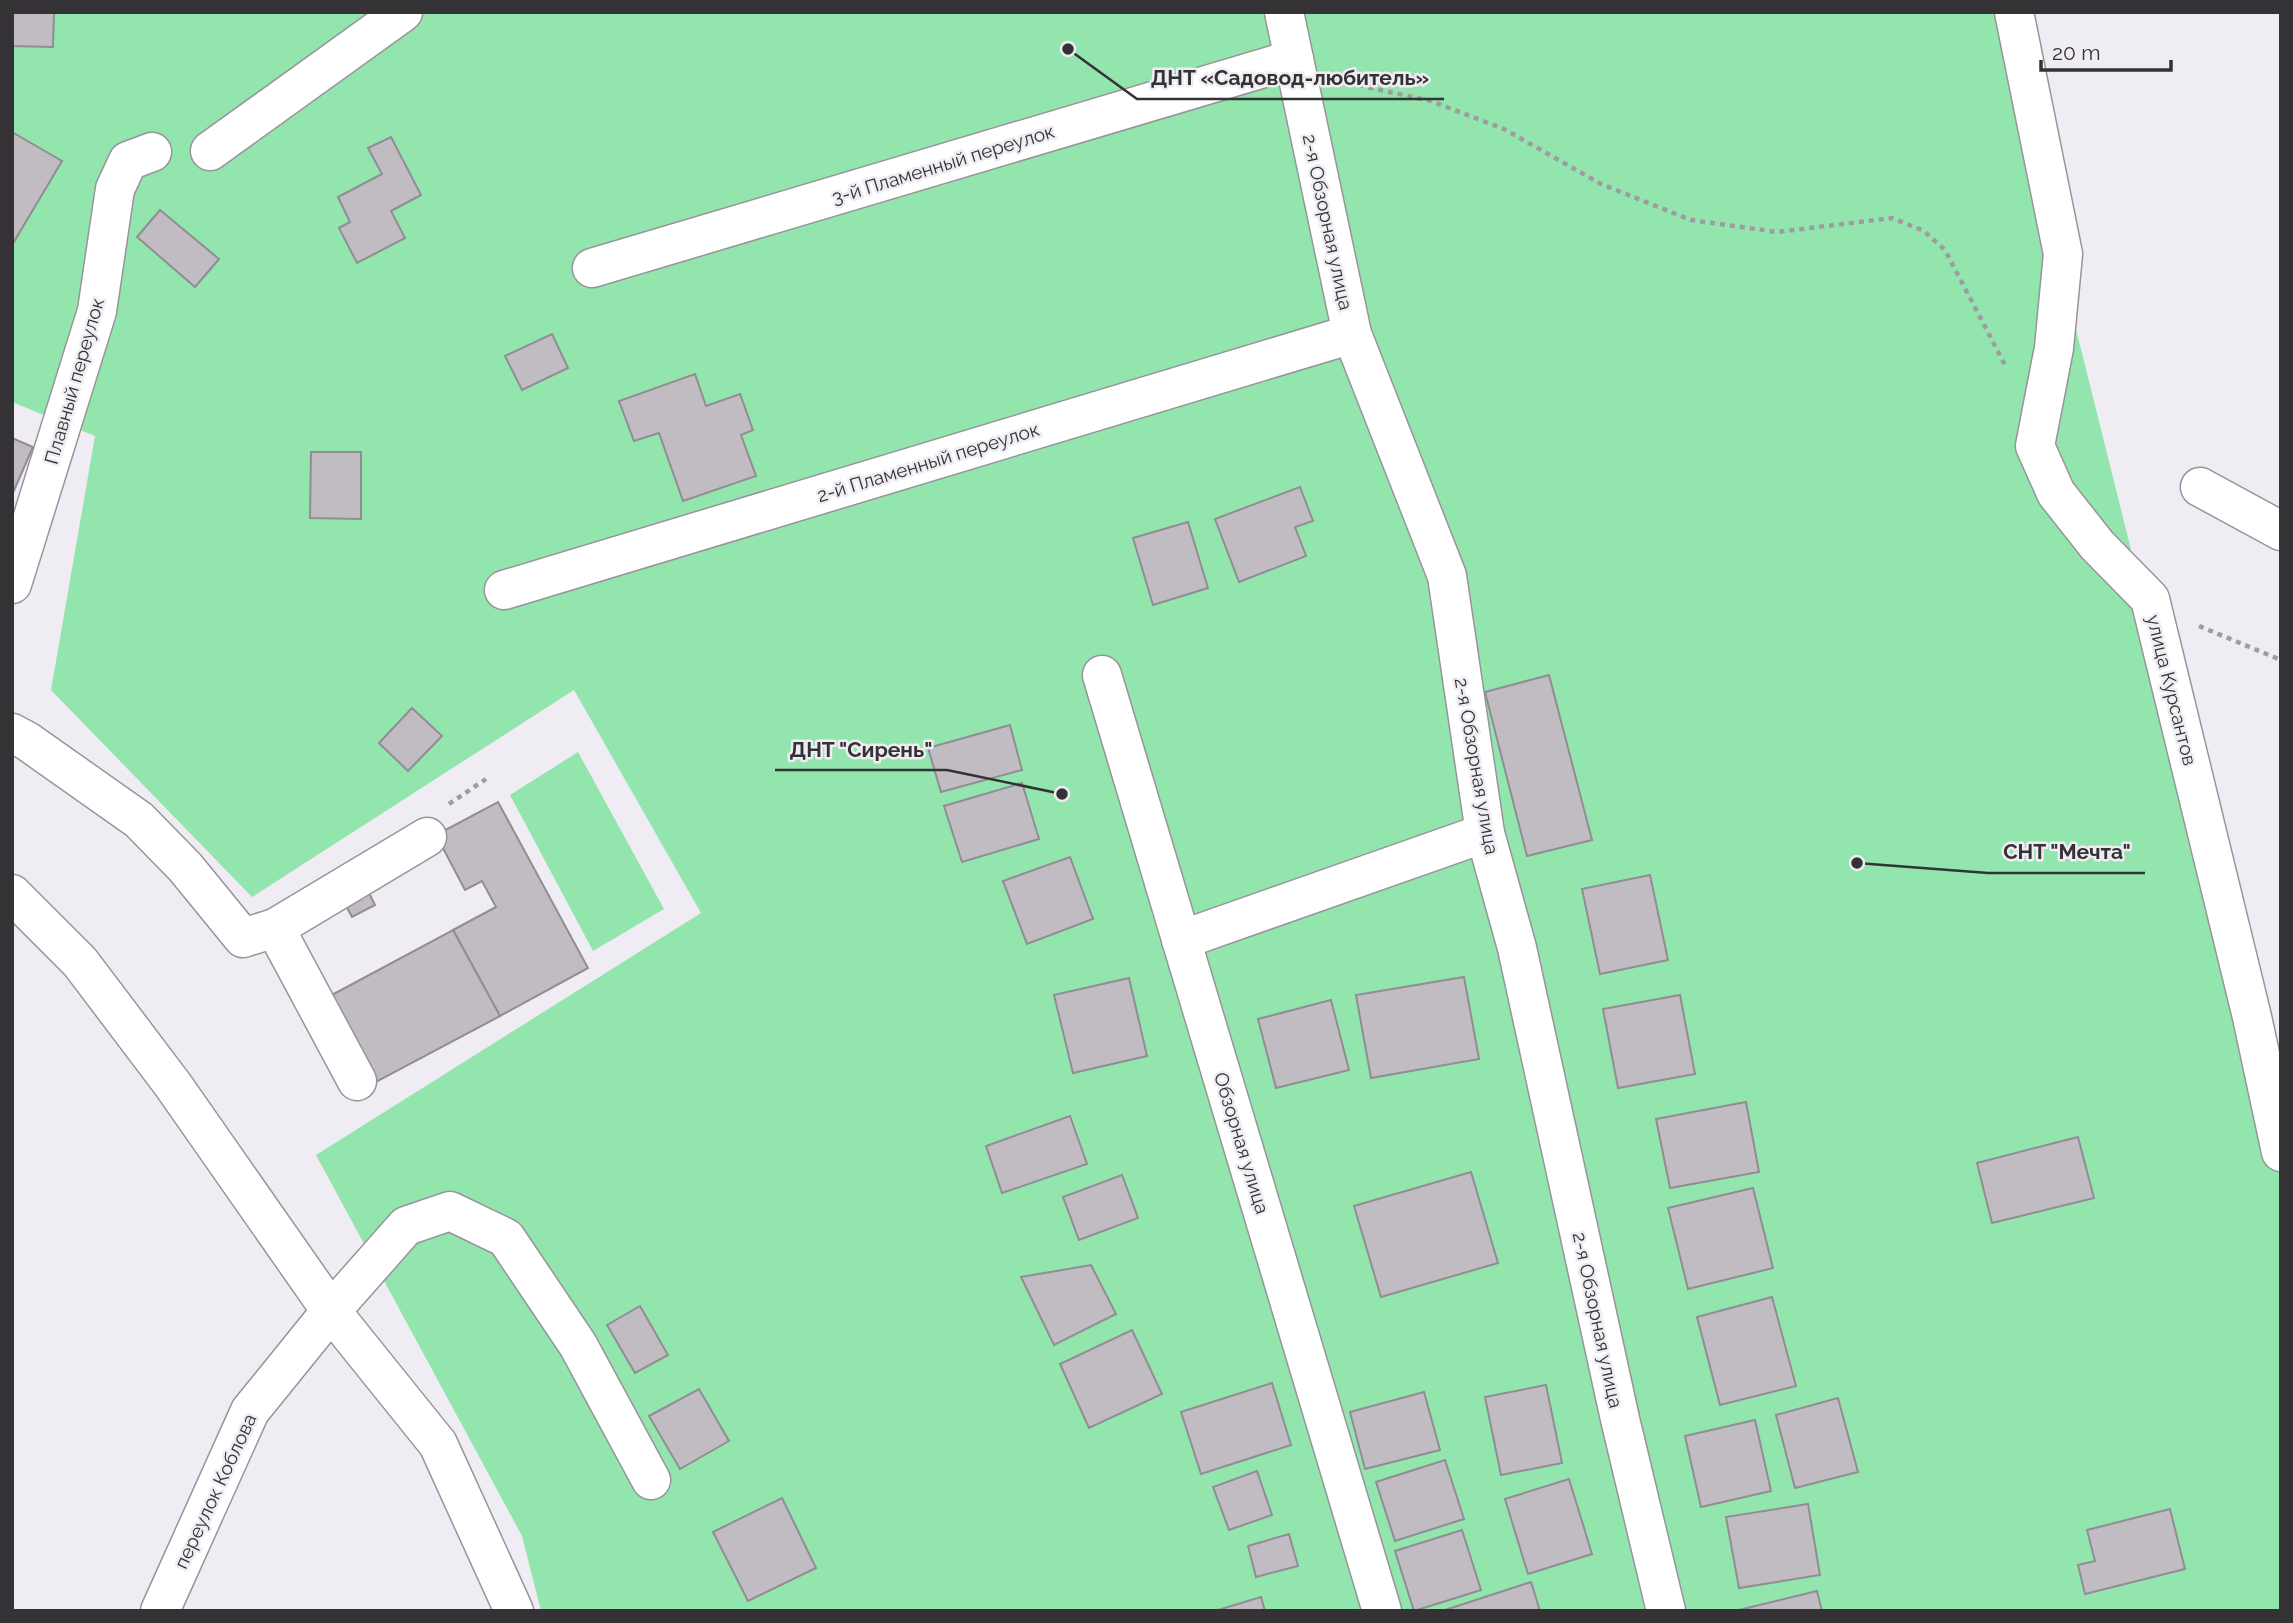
<svg xmlns="http://www.w3.org/2000/svg" width="2293" height="1623" font-family="Raleway,sans-serif">
<style>
.green{fill:#92e5ad}
.building{fill:#c0bcc2;stroke:#918d94;stroke-width:2}
.lines{fill:none;stroke-linecap:round;stroke-linejoin:round}
.minor-casing{stroke:#98949b;stroke-width:41}
.path{stroke:#9f9ca1;stroke-width:4.5;stroke-dasharray:5 5;stroke-linecap:butt}
.minor{stroke:#fff;stroke-width:38}
.labels{text-anchor:middle;dominant-baseline:central;stroke-width:5;stroke-linejoin:round;paint-order:stroke}
.street-label{font-size:19px;fill:#343235;stroke:#f0ecf3}
.leader{fill:none;stroke:#343235;stroke-width:2.5}
.callout-dot{fill:#343235;stroke:#f0ecf3;stroke-width:2.5}
.callout-label{font-size:21px;text-anchor:middle;font-weight:bold;fill:#343235;stroke:#f0ecf3;stroke-width:5;stroke-linejoin:round;paint-order:stroke}
</style>
<rect width="100%" height="100%" fill="#f0ecf3"/>
<!-- green -->
<g class="green">
<polygon points="12,12 1997,12 2281,1152 2281,1611 541,1611 522,1536 316,1155 701,913 574,690 252,897 51,690 95,436 12,402"/>
<polygon points="578,752 664,909 593,951 510,795"/>
</g>
<!-- building -->
<g class="building">
<polygon points="12,12 54,12 53,47 12,46"/>
<polygon points="12,132 62,161 12,245"/>
<polygon points="391,137 421,195 391,211 405,238 357,263 339,228 350,222 338,197 382,174 368,148"/>
<polygon points="160,210 219,259 195,287 137,237"/>
<polygon points="552,334 568,368 522,390 505,356"/>
<polygon points="695,374 706,406 740,394 753,430 741,435 756,476 683,501 659,433 634,441 619,401"/>
<polygon points="12,438 33,447 12,495"/>
<polygon points="311,452 361,452 361,519 310,518"/>
<polygon points="1300,487 1313,521 1295,527 1306,556 1239,582 1215,519"/>
<polygon points="1188,522 1208,588 1153,605 1133,538"/>
<polygon points="1549,675 1592,840 1527,856 1485,692"/>
<polygon points="412,708 442,736 408,771 379,743"/>
<polygon points="1010,725 1022,770 941,792 928,748"/>
<polygon points="1022,783 1039,839 962,862 944,806"/>
<polygon points="498,802 588,968 500,1016 453,930 496,907 482,881 465,890 436,835"/>
<polygon points="1070,857 1093,919 1027,944 1003,881"/>
<polygon points="1650,875 1668,960 1600,974 1582,889"/>
<polygon points="368,891 375,905 352,917 345,904"/>
<polygon points="453,930 500,1016 376,1082 330,996"/>
<polygon points="1464,977 1479,1059 1371,1078 1356,995"/>
<polygon points="1129,978 1147,1056 1073,1073 1054,995"/>
<polygon points="1680,995 1695,1074 1618,1088 1603,1009"/>
<polygon points="1331,1000 1349,1070 1276,1088 1258,1019"/>
<polygon points="1746,1102 1759,1172 1670,1188 1656,1119"/>
<polygon points="1070,1116 1087,1164 1002,1193 986,1146"/>
<polygon points="2078,1137 2094,1198 1992,1223 1977,1163"/>
<polygon points="1471,1172 1498,1263 1381,1297 1354,1206"/>
<polygon points="1122,1175 1138,1218 1079,1240 1063,1197"/>
<polygon points="1753,1188 1773,1268 1688,1289 1668,1208"/>
<polygon points="1091,1265 1116,1314 1054,1345 1021,1277"/>
<polygon points="1772,1297 1796,1386 1720,1405 1697,1317"/>
<polygon points="640,1306 668,1355 635,1373 607,1325"/>
<polygon points="1132,1330 1162,1394 1089,1428 1060,1364"/>
<polygon points="1272,1383 1291,1445 1201,1474 1181,1412"/>
<polygon points="1546,1385 1562,1463 1501,1475 1485,1397"/>
<polygon points="699,1389 729,1441 680,1469 649,1416"/>
<polygon points="1424,1392 1440,1450 1365,1469 1350,1412"/>
<polygon points="1838,1398 1858,1472 1795,1488 1776,1415"/>
<polygon points="1755,1420 1771,1491 1701,1507 1685,1436"/>
<polygon points="1445,1460 1464,1519 1395,1541 1376,1482"/>
<polygon points="1257,1471 1272,1515 1229,1530 1213,1487"/>
<polygon points="1569,1479 1592,1554 1528,1574 1505,1499"/>
<polygon points="782,1498 816,1568 748,1601 713,1532"/>
<polygon points="1808,1504 1820,1575 1739,1588 1726,1517"/>
<polygon points="2170,1509 2185,1569 2085,1594 2078,1565 2095,1561 2087,1530"/>
<polygon points="1462,1530 1481,1590 1414,1611 1395,1551"/>
<polygon points="1289,1534 1298,1566 1256,1577 1248,1546"/>
<polygon points="1531,1582 1540,1611 1442,1611"/>
<polygon points="1817,1591 1822,1611 1739,1610"/>
<polygon points="1261,1597 1265,1611 1218,1610"/>
</g>
<g class="lines">
<!-- minor casing -->
<g class="minor-casing">
<g id="minor">
<polyline points="1284,12 1352,334 1447,576 1485,833 1517,948 1620,1419 1666,1611"/>
<polyline points="2014,12 2063,254 2054,348 2035,446 2056,493 2097,545 2150,599 2252,1017 2281,1152"/>
<polyline points="210,151 403,12"/>
<polyline points="592,268 1294,59"/>
<polyline points="2200,487 2281,531"/>
<polyline points="12,584 97,311 115,189 128,161 152,152"/>
<polyline points="504,590 1352,334"/>
<polyline points="1102,675 1382,1611"/>
<polyline points="12,733 27,741 139,820 185,867 243,938 275,928 427,837"/>
<polyline points="12,894 80,962 173,1085 331,1311 438,1444 514,1611"/>
<polyline points="275,928 357,1081"/>
<polyline points="1181,940 1485,833"/>
<polyline points="160,1611 250,1411 331,1311 406,1226 450,1211 506,1238 578,1345 651,1480"/>
</g>
</g>
<!-- path -->
<g class="path">
<polyline points="1340,78 1357,85 1431,101 1504,129 1601,184 1691,220 1777,232 1892,218 1924,231 1945,250 2006,367"/>
<polyline points="2199,626 2281,660"/>
<polyline points="449,804 486,779"/>
</g>
<!-- minor -->
<use href="#minor" class="minor"/>
</g>
<g class="labels">
<!-- street labels -->
<g class="street-label">
<text transform="translate(943 164) rotate(-17)">3-й Пламенный переулок</text>
<text transform="translate(1328 222) rotate(78)">2-я Обзорная улица</text>
<text transform="translate(74 381) rotate(-74)">Плавный переулок</text>
<text transform="translate(928 462) rotate(-17)">2-й Пламенный переулок</text>
<text transform="translate(2172 690) rotate(76)">улица Курсантов</text>
<text transform="translate(1477 766) rotate(80)">2-я Обзорная улица</text>
<text transform="translate(1242 1143) rotate(73)">Обзорная улица</text>
<text transform="translate(1598 1320) rotate(78)">2-я Обзорная улица</text>
<text transform="translate(215 1491) rotate(-65)">переулок Коблова</text>
</g>
</g>
<!-- callouts -->
<path class="leader" d="M1068 49L1137 99H1444M1062 794L947 770H775M1857 863L1988 873H2145"/>
<g class="callout-dot">
<circle cx="1068" cy="49" r="7"/>
<circle cx="1062" cy="794" r="7"/>
<circle cx="1857" cy="863" r="7"/>
</g>
<g class="callout-label">
<text x="1290" y="85">ДНТ «Садовод-любитель»</text>
<text x="861" y="757">ДНТ "Сирень"</text>
<text x="2067" y="859">СНТ "Мечта"</text>
</g>
<!-- border -->
<rect width="2293" height="1623" fill="none" stroke="#343235" stroke-width="28"/>
<!-- scale -->
<path d="M2041 60v10h130v-10" fill="none" stroke="#343235" stroke-width="3.5"/>
<text x="2052" y="60" font-size="21" fill="#343235" stroke="#f0ecf3" stroke-width="5" paint-order="stroke">20 m</text>
</svg>
